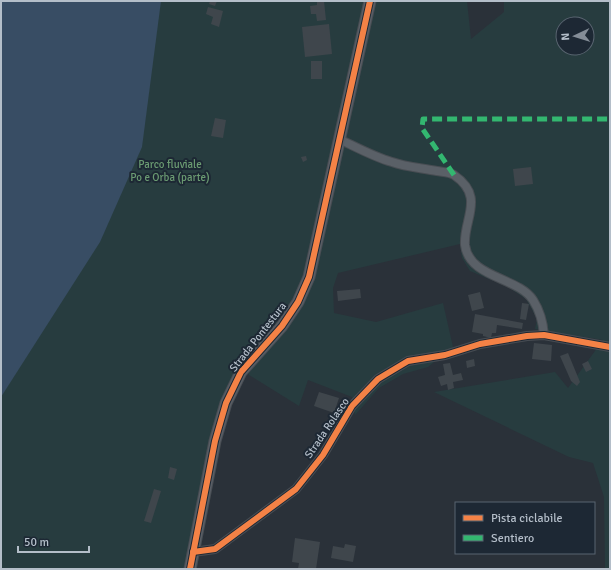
<svg xmlns="http://www.w3.org/2000/svg" width="611" height="570" font-family="Signika,sans-serif">
<style>
.green{fill:#273c3f;fill-rule:evenodd}
.water{fill:#384d64}
.building{fill:#3f464c}
.lines{fill:none;stroke-linecap:round;stroke-linejoin:round}
.minor-casing{stroke:#484d53;stroke-width:10}
.secondary-casing{stroke:#484d53;stroke-width:13}
.minor{stroke:#5a6067;stroke-width:8}
.secondary{stroke:#595e65;stroke-width:11}
.quiet{stroke:#33b770;stroke-width:5;stroke-dasharray:10 5;stroke-linecap:butt}
.cycleway-casing{stroke:#1d2834;stroke-width:8}
.cycleway{stroke:#f48246;stroke-width:6}
.labels{text-anchor:middle;dominant-baseline:central;stroke-width:4;stroke-linejoin:round;paint-order:stroke}
.park-label{font-size:11px;fill:#6b9b72;stroke:#1d2834}
.street-label{font-size:11px;fill:#b4bec9;stroke:#1d2834}
</style>
<rect width="100%" height="100%" fill="#2a3139"/>
<!-- green -->
<path class="green" d="M1,1h466l4,38 33,-27v-11h106v568l-5,-1 -1,-71 -11,-34 -24,-6 -135,-65 121,-20 13,16 35,-48 -68,-11 2,-10 -11,-20 -18,-12 -38,-16 -8,-13 -2,-14 -122,29 -5,15 1,25 42,9 67,-19 10,44 -25,20 -25,7 -24,14 -24,27 -3,-18 -44,-17 -9,26 -50,-31 -2,-6 -22,41 -28,159h-196zM563,24h24v24h-24z"/>
<!-- water -->
<polygon class="water" points="1,1 161,1 142,147 100,242 1,397"/>
<!-- building -->
<g class="building">
<polygon points="210,1 217,1 215,6 209,4"/>
<polygon points="317,1 324,1 326,20 317,21 316,14 311,14 310,6 317,5"/>
<polygon points="208,7 223,11 219,27 211,24 213,17 206,14"/>
<polygon points="329,24 332,54 305,57 302,27"/>
<rect x="311" y="61" width="11" height="18"/>
<polygon points="215,118 226,120 223,138 211,136"/>
<polygon points="306,156 307,160 303,162 301,157"/>
<polygon points="531,167 533,184 515,186 513,169"/>
<polygon points="360,289 361,298 338,301 337,291"/>
<polygon points="480,292 484,308 472,311 468,295"/>
<polygon points="522,303 529,304 526,320 520,319"/>
<polygon points="475,314 523,323 522,329 497,325 496,333 492,333 491,338 483,336 483,334 472,332"/>
<polygon points="534,343 552,345 551,361 532,359"/>
<polygon points="568,353 580,382 577,386 571,381 560,356"/>
<polygon points="474,359 475,366 467,368 466,361"/>
<polygon points="588,361 592,369 586,372 582,364"/>
<polygon points="450,363 453,375 461,373 463,380 453,382 454,388 448,390 447,384 441,386 438,377 445,375 443,364"/>
<polygon points="319,392 339,398 334,413 314,406"/>
<polygon points="170,467 177,469 174,480 168,478"/>
<polygon points="154,489 161,491 151,523 144,521"/>
<polygon points="295,538 320,542 316,569 298,569 299,563 292,562"/>
<polygon points="345,544 356,546 353,562 331,558 333,546 344,548"/>
</g>
<g class="lines">
<!-- minor casing -->
<g class="minor-casing">
<g id="minor">
<path d="M339,139c17,8 35,18 53,23 14,5 30,6 45,9 5,1 13,1 17,4 32,22 9,44 11,70 4,33 53,32 68,55 7,11 10,22 11,35"/>
<polyline points="193,552 215,549 296,489 323,455 352,406 378,379 408,361 445,355 480,344 527,336 544,335 610,347"/>
</g>
</g>
<!-- secondary casing -->
<g class="secondary-casing">
<polyline id="secondary" points="190,569 215,441 226,403 241,372 282,326 298,302 309,277 370,1"/>
</g>
<!-- minor -->
<use href="#minor" class="minor"/>
<!-- secondary -->
<use href="#secondary" class="secondary"/>
<!-- quiet -->
<polyline class="quiet" points="454,175 422,128 423,119 610,119"/>
<!-- cycleway casing -->
<g class="cycleway-casing">
<g id="cycleway">
<polyline points="193,552 215,549 296,489 323,455 352,406 378,379 408,361 445,355 480,344 527,336 544,335 610,347"/>
<polyline points="190,569 215,441 226,403 241,372 282,326 298,302 309,277 370,1"/>
</g>
</g>
<!-- cycleway -->
<use href="#cycleway" class="cycleway"/>
</g>
<g class="labels">
<!-- park labels -->
<g class="park-label">
<text x="170" y="164">Parco fluviale<tspan x="170" dy="13">Po e Orba (parte)</tspan></text>
</g>
<!-- street labels -->
<g class="street-label">
<text transform="translate(258 337) rotate(-52)">Strada Pontestura</text>
<text transform="translate(327 428) rotate(-56)">Strada Rolasco</text>
</g>
</g>
<!-- border -->
<rect width="611" height="570" fill="none" stroke="#b4bec9" stroke-width="4"/>
<!-- legend -->
<rect x="455" y="502" width="140" height="52" fill="#1d2834" stroke="#596470"/>
<rect x="463" y="515" width="20" height="6" fill="#f48246" stroke="#596470"/>
<text x="491" y="522" font-size="12" fill="#b4bec9">Pista ciclabile</text>
<rect x="463" y="535" width="20" height="6" fill="#33b770" stroke="#596470"/>
<text x="491" y="542" font-size="12" fill="#b4bec9">Sentiero</text>
<!-- north arrow -->
<g transform="translate(575 36) rotate(266)"><circle r="19" fill="#1d2834" stroke="#596470"/>
<path d="M0-3L7 15L0 10L-7 15Z" fill="#848d97"/>
<text y="-6" font-size="11" font-weight="bold" text-anchor="middle" fill="#b4bec9">N</text>
</g>
<!-- scale -->
<path d="M18 546v6h71v-6" fill="none" stroke="#b4bec9" stroke-width="2"/>
<text x="24" y="546" font-size="12" fill="#b4bec9" stroke="#1d2834" stroke-width="3" paint-order="stroke">50 m</text>
</svg>
